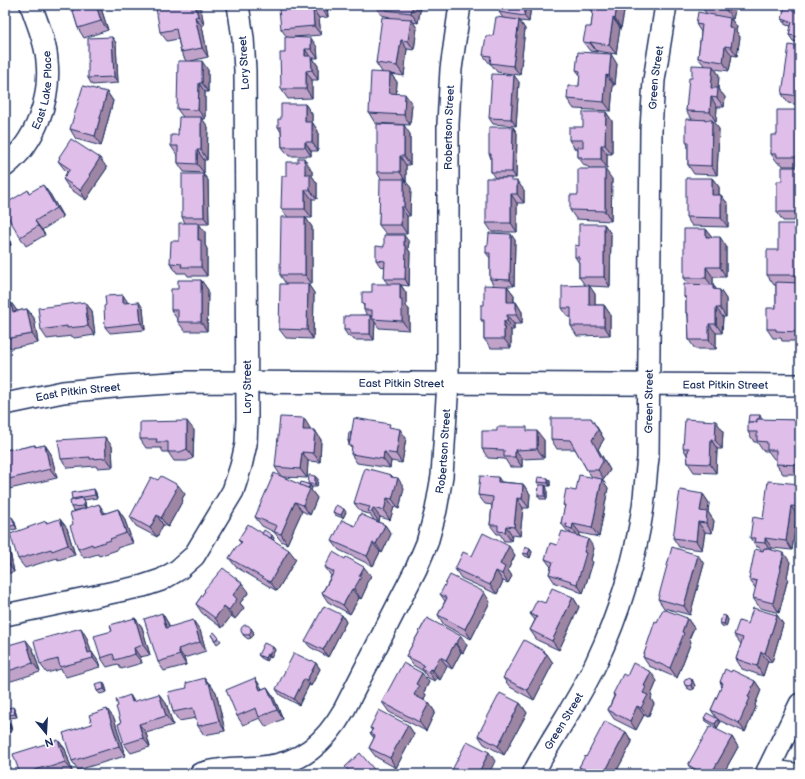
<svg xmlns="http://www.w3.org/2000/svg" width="805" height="779" font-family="'Balsamiq Sans',sans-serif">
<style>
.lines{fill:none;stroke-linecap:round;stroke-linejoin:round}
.minor-casing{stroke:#1b2f5e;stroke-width:24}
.minor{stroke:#fff;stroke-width:21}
.wall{fill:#c1a3c9;stroke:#1b2f5e}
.shaded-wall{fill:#9d85a4;stroke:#1b2f5e}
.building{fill:#e0beea;stroke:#1b2f5e}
.labels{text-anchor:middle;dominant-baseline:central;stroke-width:3;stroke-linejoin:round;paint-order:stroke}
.street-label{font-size:11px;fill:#1b2f5e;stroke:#fff}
</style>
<rect width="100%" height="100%" fill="#fff"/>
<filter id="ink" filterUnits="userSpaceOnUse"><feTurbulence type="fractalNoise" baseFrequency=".025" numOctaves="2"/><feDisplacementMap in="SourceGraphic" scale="8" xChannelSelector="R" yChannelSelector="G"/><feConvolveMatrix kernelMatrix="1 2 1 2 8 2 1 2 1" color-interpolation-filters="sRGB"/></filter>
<g filter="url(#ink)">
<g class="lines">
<!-- minor casing -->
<g class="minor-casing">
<g id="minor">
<path id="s1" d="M5,166c31,-24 46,-67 42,-105 -1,-19 -10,-38 -16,-56"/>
<path id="s2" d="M5,404l58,-12 61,-6 62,-4 614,3"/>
<polyline points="5,615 143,586 161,580 178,570 194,556 233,491 241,466 246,444 247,419 245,70 243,38 238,5"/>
<polyline points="768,770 794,774"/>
<path id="s3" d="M200,774c21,-7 40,-5 62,-7 39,-3 63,-24 82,-57l72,-141 11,-26 9,-33 6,-34 6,-93v-259l3,-55 9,-64"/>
<path id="s4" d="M533,774c19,-38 45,-72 63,-111 23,-49 39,-102 47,-156 2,-16 3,-33 5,-49l3,-328 3,-50 12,-75"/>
<polyline points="766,774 800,704"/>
</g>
</g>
<!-- minor -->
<use href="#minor" class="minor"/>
</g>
<!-- wall -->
<g class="wall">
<polygon points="71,5 100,5 108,30 84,38 78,28"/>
<polygon points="171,5 198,5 201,9 204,25 202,26 208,57 191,61 208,70 208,92 205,92 205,119 202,119 208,127 207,160 204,160 204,173 184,172 178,163 178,155 177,155 171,146 178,135 183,117 177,109 186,61 181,52 178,39 167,41 160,32"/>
<polygon points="295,5 327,5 328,17 319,18 321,35 294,37 317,47 318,58 313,58 318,66 318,80 312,80 312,98 288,99 281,89 287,37 281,29 295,7"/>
<polygon points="421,5 418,23 413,22 417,28 414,50 407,49 404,76 391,74 397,82 396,94 412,104 410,125 375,123 369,113 382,72 376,63 390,17 381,15 375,6"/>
<polygon points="531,5 529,22 520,21 525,29 520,75 497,72 491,64 490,64 483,55 503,18 499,12"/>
<polygon points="591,5 624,5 625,7 621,28 620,28 616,54 597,51 597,52 590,51 583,42 591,27 593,14 590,10"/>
<polygon points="700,5 736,5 733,19 731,19 737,27 736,31 740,37 737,56 732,55 729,71 715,69 719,75 718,89 725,97 724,107 717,107 716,122 713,122 719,129 717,175 694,174 688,165 688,145 686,142 692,119 686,111 692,78 704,65 698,58 701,32 696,24 706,13"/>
<polygon points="793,5 800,5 800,43 793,41 789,35 791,26 786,25 782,19"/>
<polygon points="112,37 116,43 118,83 92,85 88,78"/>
<polygon points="800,47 800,105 788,103 782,94"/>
<polygon points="617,64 615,85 613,84 611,111 574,109 567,99 579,86 580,75 576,70"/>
<polygon points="519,82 516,126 493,124 489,118"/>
<polygon points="107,92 113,101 101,146 76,139 70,129"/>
<polygon points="305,104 312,114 312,122 318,131 318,151 311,151 311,156 289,156 282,147 281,132 278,127 281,119"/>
<polygon points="800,110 800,166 783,166 781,163 778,163 771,154 777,135"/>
<polygon points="606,112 612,121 612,154 607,154 607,168 589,168 587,166 585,166 578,157 578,149 575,149 569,140 583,127"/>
<polygon points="513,127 517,133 516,178 495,178 491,172 491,158 489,154"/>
<polygon points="410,134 410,165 406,165 406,182 411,188 410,216 407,216 407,234 386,234 379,225 381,179 377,172"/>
<polygon points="59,157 107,168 96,184 96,185 86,200 69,188 63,179 67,172 65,170 58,161 60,159"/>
<polygon points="800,167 800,221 783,221 777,212"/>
<polygon points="310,168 310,169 312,171 312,176 317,183 317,199 312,199 312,218 306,218 312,227 312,284 308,284 314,293 313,339 286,338 279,329 286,284 280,275 288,217 281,209 286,176"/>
<polygon points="203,174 208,180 209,224 199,224 205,232 205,245 207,249 207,276 188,276 186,273 177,273 170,263 185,223 182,217"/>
<polygon points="712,178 719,187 719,195 721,195 728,204 728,227 692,226 686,217"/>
<polygon points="612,179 611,221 576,219 570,210 578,195"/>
<polygon points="513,181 524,190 524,203 517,203 517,232 492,232 486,223"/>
<polygon points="29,193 50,194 63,217 42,230 45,235 26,246 20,237"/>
<polygon points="604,224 611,234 610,287 589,286 595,294 595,305 604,305 610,314 610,335 577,336 571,326 571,317 568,317 562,308 585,285 579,277 579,263 575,257 579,246"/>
<polygon points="800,224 800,341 782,341 781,338 773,338 767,329 776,308 776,285 774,285 767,275 778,250"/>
<polygon points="706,229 712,237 726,246 726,277 713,277 713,285 717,290 720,290 726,299 726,317 723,317 722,333 716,333 716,349 695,349 689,340 688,316 686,313 686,300 684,297 689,284 684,278"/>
<polygon points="5,230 11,245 5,247"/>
<polygon points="515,240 514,286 507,286 514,295 514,302 516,302 522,312 522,324 514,324 514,330 511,330 511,348 491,348 484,339 484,324 481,320 484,305 494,286 490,279 490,258 486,253 488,245"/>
<polygon points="409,242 408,249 410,252 409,286 401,285 406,293 406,306 409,309 409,330 379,328 375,322 374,340 354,340 351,336 348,336 344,330 349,316 367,315 364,310 364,306 362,304 372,292 388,284 384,279 385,267 380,266 376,260 384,247"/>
<polygon points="201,280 208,290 207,331 185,331 178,322 178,319 177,319 171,310 178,289"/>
<polygon points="10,301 17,311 27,309 34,318 38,343 11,348 9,346 5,346 5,302"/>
<polygon points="127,301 127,303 143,308 145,330 110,333 105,327"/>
<polygon points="85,302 92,311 95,335 74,338 72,336 47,339 41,330"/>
<polygon points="760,415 762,420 800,420 800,474 783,474 776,464 776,459 774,459 768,451 763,451 757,442 754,442 748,432"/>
<polygon points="597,427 604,439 598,449 610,470 604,479 602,479 608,488 599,537 580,533 579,536 594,548 591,560 593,562 583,593 577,591 576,590 555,583 549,574 551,567 545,559 557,545 571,534 570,532 568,532 561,523 565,507 563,505 576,491 592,477 587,470 575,449 557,449 551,439"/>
<polygon points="310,428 310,430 315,430 321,440 320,462 308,461 307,478 282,477 300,485 310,485 308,484 315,476 318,479 317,487 311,487 312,488 311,490 317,498 310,515 302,511 287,544 281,541 274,532 262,526 255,517 281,476 275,467"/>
<polygon points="392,428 406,438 402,463 391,461 390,468 357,463 351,454 352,449 349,446 349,444 348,441 351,432"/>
<polygon points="194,430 193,458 187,461 174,461 168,452 163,452 161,448 146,448 140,439"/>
<polygon points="530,431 544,440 544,458 522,459 522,467 510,467 505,459 488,458 482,449"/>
<polygon points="723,431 722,449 717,449 716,473 694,472 688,463 687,455 683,448"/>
<polygon points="35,445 36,447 45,445 51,454 57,478 5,490 5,450 16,448 17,449"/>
<polygon points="112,446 113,467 97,468 96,466 68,468 61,459"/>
<polygon points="391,475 404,488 399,509 394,507 390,520 380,517 379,522 376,521 385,525 391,534 382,553 380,552 373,566 339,550 332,541 355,526 374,520 370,514 361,512 354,503"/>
<polygon points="548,478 550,481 550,486 546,486 547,489 547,499 540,499 538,496 539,485 537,482"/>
<polygon points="502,482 523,484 530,494 529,508 523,508 520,536 512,535 511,541 504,541 500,534 497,534 490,525 492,505 485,504 478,495"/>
<polygon points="800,484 800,515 797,515 792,550 772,548 771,550 790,562 787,577 788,578 779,613 760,608 753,598 756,589 749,579 764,551 762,551 759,547 757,547 750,538 763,519"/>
<polygon points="94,489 96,493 97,498 84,500 85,502 86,508 106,513 118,509 124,518 133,543 117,548 117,550 99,556 98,554 84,558 78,549 73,524 82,509 73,511 71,507 73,500 72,499"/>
<polygon points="185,494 182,499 183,500 168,527 163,525 157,537 136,526 130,517"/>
<polygon points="703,494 709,503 708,512 714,521 712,533 705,532 702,550 679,547 673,538"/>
<polygon points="333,512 346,512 343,518 335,515"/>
<polygon points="14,520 17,529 10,530 8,527"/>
<polygon points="46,521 47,523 67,528 75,555 58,560 57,558 25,568 18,559"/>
<polygon points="262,534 274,538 273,540 296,559 277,591 236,567 229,558 241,543 238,540"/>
<polygon points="5,541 9,547 14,572 5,574"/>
<polygon points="530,549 532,552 530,558 525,556 523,553"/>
<polygon points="515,555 508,570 512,576 508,583 503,581 497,594 461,578 455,569 472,556"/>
<polygon points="704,564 690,615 664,608 658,599"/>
<polygon points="325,567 371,576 366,584 367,586 361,599 359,598 350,614 328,602 322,593 331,576"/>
<polygon points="204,590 249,592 240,603 244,608 235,619 231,616 222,628 202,613 196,604 205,591"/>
<polygon points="440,594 490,602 471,639 444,625 438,615 445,601"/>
<polygon points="573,597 579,607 559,650 537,640 530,630 535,620 530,614 545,603"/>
<polygon points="162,613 168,623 169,627 200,630 206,651 184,658 186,665 164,671 158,662"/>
<polygon points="342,615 346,622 328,657 310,647 305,641"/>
<polygon points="777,615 783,624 772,662 768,661 763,676 742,669 736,659 741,644 734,635 748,624"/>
<polygon points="726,616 728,620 726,627 722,626 720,623"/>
<polygon points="135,618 142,627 150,655 140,657 142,663 121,669 118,664 107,667 101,658 112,631"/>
<polygon points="427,618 467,645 463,653 461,652 452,669 447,666 440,680 437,678 435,681 428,678 423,671 413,665 406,656"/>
<polygon points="687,618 694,628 689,639 691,642 677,678 649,666 643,657 657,622"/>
<polygon points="253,631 254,635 251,638 248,639 244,636 242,633"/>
<polygon points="214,632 221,641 217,644 211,635"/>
<polygon points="87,638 91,652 98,661 100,667 66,677 61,669 47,673 40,664"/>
<polygon points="5,646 33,649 40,672 5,683"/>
<polygon points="273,647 275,650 271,658 269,657 267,661 261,658 258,655"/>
<polygon points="544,651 553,663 534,700 510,687 503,678"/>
<polygon points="311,661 316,663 320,669 311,686 309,685 299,705 280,695 276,689"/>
<polygon points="627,676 657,681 651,695 652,696 651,699 654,704 648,717 644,715 636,730 614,719 608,710 614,696 613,694"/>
<polygon points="255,678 262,689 267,687 273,696 283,719 266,727 260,718 243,725 237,716"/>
<polygon points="692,679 695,686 694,689 691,690 687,688 685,685"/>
<polygon points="755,681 761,690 755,705 756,707 745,732 718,720 720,723 717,728 706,721 704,718 717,719 711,710 722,686 720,682"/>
<polygon points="429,682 424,692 426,695 423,700 429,703 435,712 426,731 389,712 382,702"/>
<polygon points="208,683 209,683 216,692 225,731 204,735 198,726 196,718 179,721 173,712"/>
<polygon points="105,685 107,692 100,694 97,691"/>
<polygon points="130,695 134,702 166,703 173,725 146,733 150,747 131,753 124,744 118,706"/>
<polygon points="520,703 527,713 504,755 484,744 478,735"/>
<polygon points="15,710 17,717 10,718 8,715"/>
<polygon points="114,718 125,756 78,770 72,761"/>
<polygon points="5,721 10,723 12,731 5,733"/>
<polygon points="408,725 414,734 396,768 376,757 369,748 374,738 370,733 372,731 370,728"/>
<polygon points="626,732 632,742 615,774 584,774 579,767 586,757"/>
<polygon points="732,737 738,747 723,774 695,774 688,765"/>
<polygon points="58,740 65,749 72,771 64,774 20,774"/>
</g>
<!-- shaded-wall -->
<g class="shaded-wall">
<polygon points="96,5 100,5 108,30 101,21"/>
<polygon points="195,5 198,5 201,9 204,25 198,16"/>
<polygon points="321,5 327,5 328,17 321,8"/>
<polygon points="413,5 421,5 418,23 411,13"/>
<polygon points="526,5 531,5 529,22 524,16"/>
<polygon points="617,5 624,5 625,7 621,28 615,19"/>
<polygon points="727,5 736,5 733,19 726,10"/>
<polygon points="313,9 319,18 321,35 314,26"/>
<polygon points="195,17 202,26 208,57 202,48"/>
<polygon points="613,18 620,28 616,54 609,45"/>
<polygon points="730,18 737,27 736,31 740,37 737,56 731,47 729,27"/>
<polygon points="411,19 417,28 414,50 408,41"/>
<polygon points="519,20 525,29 520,75 513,66"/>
<polygon points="112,37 116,43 118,83 114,77"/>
<polygon points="311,38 317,47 318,58 311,49"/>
<polygon points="401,40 407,49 404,76 397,66"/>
<polygon points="590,42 597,51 597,52 590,43"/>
<polygon points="725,46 732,55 729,71 723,62"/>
<polygon points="305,49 311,58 305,56"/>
<polygon points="611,54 617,64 615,85 609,76"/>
<polygon points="311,56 318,66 318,80 312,70"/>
<polygon points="202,61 208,70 208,92 202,83"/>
<polygon points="5,66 9,72 5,83"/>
<polygon points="713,66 719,75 718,89 725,97 724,107 717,98 711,88"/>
<polygon points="306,71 312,80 312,98 306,89"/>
<polygon points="390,73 397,82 396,103 389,93"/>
<polygon points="514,75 519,82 516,126 511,119"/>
<polygon points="606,75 613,84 611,111 604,102"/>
<polygon points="199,83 205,92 205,119 198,110"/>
<polygon points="107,92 113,101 101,146 95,136"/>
<polygon points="405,94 412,104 410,125 404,115"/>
<polygon points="711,97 717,107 716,122 710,112"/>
<polygon points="305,104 312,114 312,131 305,122"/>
<polygon points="606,112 612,121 612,154 605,145"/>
<polygon points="201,117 208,127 207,160 201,150"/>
<polygon points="712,120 719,129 717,175 711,166"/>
<polygon points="312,122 318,131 318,151 312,142"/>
<polygon points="404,125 410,134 410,165 404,156"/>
<polygon points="513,127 517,133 516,178 512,172"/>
<polygon points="305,142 311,151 311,156 305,147"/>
<polygon points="601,145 607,154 607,168 601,159"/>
<polygon points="197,150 204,160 204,173 197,164"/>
<polygon points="400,156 406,165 406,182 400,172"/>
<polygon points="100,158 107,168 96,184 96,185 86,200 80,190 89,175"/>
<polygon points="304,158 310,168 310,169 312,171 312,176 317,183 317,199 310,190 305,174"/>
<polygon points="605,169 612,179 611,221 605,211"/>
<polygon points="203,174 208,180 209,224 204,217"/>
<polygon points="712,178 719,187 719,204 712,195"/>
<polygon points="404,179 411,188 410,216 404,207"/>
<polygon points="517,181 524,190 524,203 517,194"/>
<polygon points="43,185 50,194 63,217 56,208"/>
<polygon points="305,190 312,199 312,218 305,209"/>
<polygon points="511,194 517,203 517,232 511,223"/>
<polygon points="721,195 728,204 728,227 721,218"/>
<polygon points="401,207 407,216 407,234 401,225"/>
<polygon points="305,217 312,227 312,284 305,275"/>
<polygon points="35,221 42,230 45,235 38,226"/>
<polygon points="198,223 205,232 205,245 207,249 207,276 201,267 198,240"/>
<polygon points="604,224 611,234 610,287 604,277"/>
<polygon points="706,229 713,238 706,237"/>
<polygon points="5,230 11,245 5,236"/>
<polygon points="511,234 515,240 514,286 510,280"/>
<polygon points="404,235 409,242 408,249 410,252 409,286 405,279 404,246"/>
<polygon points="720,237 726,246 726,277 720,267"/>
<polygon points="706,267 713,277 713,287 706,278"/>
<polygon points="201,280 208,290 207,331 201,322"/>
<polygon points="308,284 314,293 313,339 307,330"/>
<polygon points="400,284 406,293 406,306 409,309 409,330 402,321 400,300"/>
<polygon points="589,285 595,294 595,314 589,305"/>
<polygon points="713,285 720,294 720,290 726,299 726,317 720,308 713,289"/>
<polygon points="507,286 514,295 513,311 507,302"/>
<polygon points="797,289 800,293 800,302 797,298"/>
<polygon points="123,295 127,301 128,309 123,303"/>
<polygon points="10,301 17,311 19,321 13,312"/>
<polygon points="85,302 92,311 95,335 88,326"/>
<polygon points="139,302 143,308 145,330 141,323"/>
<polygon points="516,302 522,312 522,324 516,315"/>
<polygon points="604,305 610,314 610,335 604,326"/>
<polygon points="716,308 723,317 722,333 716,324"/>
<polygon points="27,309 34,318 38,343 32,334"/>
<polygon points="370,315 375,322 374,340 370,334"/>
<polygon points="507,315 514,324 514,330 507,321"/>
<polygon points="504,321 511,330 511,348 504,339"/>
<polygon points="709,324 716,333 716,349 709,340"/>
<polygon points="304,418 310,428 309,439 303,430"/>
<polygon points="591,418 604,439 598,449 610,470 604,479 598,470 592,440"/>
<polygon points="187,421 194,430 193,458 187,449"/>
<polygon points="716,421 723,431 722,449 715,440"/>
<polygon points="400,429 406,438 402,463 396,454"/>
<polygon points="315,430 321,440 320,462 313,453"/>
<polygon points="537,431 544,440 544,458 537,449"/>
<polygon points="105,437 112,446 113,467 106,458"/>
<polygon points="711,439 717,449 716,473 710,464"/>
<polygon points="45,445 51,454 57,478 50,469"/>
<polygon points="515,450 522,459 522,467 515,457"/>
<polygon points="302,452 308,461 307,478 300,469"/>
<polygon points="384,452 391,461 390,468 383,459"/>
<polygon points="391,475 397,482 398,478 404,488 399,509 392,499 391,477"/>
<polygon points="315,476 318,479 317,487 315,484"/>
<polygon points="498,477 505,487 498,482"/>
<polygon points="548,478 550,481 550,486 548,483"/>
<polygon points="602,479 608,488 599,537 592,528"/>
<polygon points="523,484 530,494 529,508 522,499"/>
<polygon points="178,485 185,494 182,499 183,500 168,527 161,518"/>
<polygon points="310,485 312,488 311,490 317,498 310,515 303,505"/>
<polygon points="545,485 547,489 547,499 545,496"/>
<polygon points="94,489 96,493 97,498 95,495"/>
<polygon points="703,494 709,503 708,512 714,521 712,533 706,523 700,511"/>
<polygon points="83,498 85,502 86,509 84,506"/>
<polygon points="387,498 394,507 390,520 384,511"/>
<polygon points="517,498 523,508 520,536 514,527"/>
<polygon points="295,502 302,511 287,544 281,534"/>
<polygon points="99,504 105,513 103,514"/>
<polygon points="791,506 797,515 792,550 786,541"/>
<polygon points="373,508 380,517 379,522 372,512"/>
<polygon points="118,509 124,518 133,543 126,533"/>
<polygon points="344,509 346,512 343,518 341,515"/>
<polygon points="157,515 163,525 157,537 150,528"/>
<polygon points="12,517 14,520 17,529 15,525"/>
<polygon points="60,519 67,528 75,555 68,545"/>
<polygon points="698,522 705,532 702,550 696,541"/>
<polygon points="573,524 580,533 579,538 572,529"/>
<polygon points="385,525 391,534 382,553 376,544"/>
<polygon points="506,526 512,535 511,541 505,532"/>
<polygon points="272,535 274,538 273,541 271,538"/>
<polygon points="765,538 772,548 771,552 765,543"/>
<polygon points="588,539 594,548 591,560 593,562 583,593 577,584 584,552"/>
<polygon points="5,541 9,547 14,572 8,563 5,549"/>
<polygon points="373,543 380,552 373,566 367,556"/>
<polygon points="509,546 515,555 508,570 512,576 508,583 502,574 500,564"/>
<polygon points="530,549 532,552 530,558 528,554"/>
<polygon points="289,550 296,559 277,591 270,582"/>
<polygon points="784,553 790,562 787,577 788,578 779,613 773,603"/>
<polygon points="698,555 704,564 690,615 684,606"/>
<polygon points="364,567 371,576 366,584 367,586 361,599 354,589 359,576"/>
<polygon points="496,571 503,581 497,594 490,585"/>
<polygon points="242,583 249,592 240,603 244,608 235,619 229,610 233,595"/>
<polygon points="352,589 359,598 350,614 343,605"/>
<polygon points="484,592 490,602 471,639 465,629"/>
<polygon points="573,597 579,607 559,650 552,641"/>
<polygon points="224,606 231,616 222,628 215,618"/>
<polygon points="162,613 168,623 172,638 166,628"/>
<polygon points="342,615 346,622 328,657 323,650"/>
<polygon points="777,615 783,624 772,662 765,653"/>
<polygon points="726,616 728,620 726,627 724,624"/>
<polygon points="135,618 142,627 150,655 143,645"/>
<polygon points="687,618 694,628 689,639 691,642 677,678 670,668 682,632"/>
<polygon points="193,620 200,630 206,651 200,642"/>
<polygon points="81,628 87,638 93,658 88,653"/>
<polygon points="251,628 253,631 254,635 251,638 249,635"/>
<polygon points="461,636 467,645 463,653 456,644"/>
<polygon points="26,640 33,649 40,672 33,663"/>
<polygon points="455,643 461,652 452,669 446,660"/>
<polygon points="273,647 275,650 271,658 269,655"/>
<polygon points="134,648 140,657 142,663 135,654"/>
<polygon points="178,649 184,658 186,665 180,655"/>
<polygon points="544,651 546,654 547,654 553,663 534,700 527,690"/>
<polygon points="92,652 98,661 100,667 93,658"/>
<polygon points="761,652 768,661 763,676 757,666"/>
<polygon points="267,654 269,657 267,661 265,658"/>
<polygon points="440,657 447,666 440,680 433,670"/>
<polygon points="316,663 320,669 311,686 307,680"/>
<polygon points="430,669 437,678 435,681 428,672"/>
<polygon points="651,672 657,681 651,695 652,696 651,699 654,704 648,717 641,708 644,686"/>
<polygon points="422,673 429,682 424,692 426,695 421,705 414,695 416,684"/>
<polygon points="205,678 210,685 209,683 216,692 225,731 219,721"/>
<polygon points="255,678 261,687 266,699 260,690"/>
<polygon points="304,679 309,685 299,705 294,699"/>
<polygon points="692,679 695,686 694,689 691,686"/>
<polygon points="755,681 761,690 755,705 756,707 745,732 739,723 748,697"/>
<polygon points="103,682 105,685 107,692 104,689"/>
<polygon points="267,687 273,696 283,719 277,710"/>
<polygon points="159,694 166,703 173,725 166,716"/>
<polygon points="130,695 136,705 132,702"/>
<polygon points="429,703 435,712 426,731 419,722"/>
<polygon points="520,703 527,713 504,755 498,746"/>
<polygon points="637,706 644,715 636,730 630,721"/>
<polygon points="13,707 15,710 17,717 15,714"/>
<polygon points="107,709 114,718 125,756 119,746"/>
<polygon points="718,719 720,723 717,728 715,724"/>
<polygon points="7,720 10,723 12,731 10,728"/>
<polygon points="139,724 146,733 150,747 143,738"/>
<polygon points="408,725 414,734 396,768 390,758"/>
<polygon points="626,732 632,742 615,774 604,774"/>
<polygon points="732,737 738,747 723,774 711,774"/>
<polygon points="58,740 65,749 72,771 65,762"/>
<polygon points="489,752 495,761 489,774 478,774"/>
<polygon points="5,765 10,771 11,774 8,774"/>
</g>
<!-- building -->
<g class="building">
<polygon points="71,5 96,5 101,21 78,28"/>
<polygon points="171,5 174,5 174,6 177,5 195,5 198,16 195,17 202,48 181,52 176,29 160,32 156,8"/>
<polygon points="295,5 321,5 321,8 313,9 314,26 281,29 279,9 295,7"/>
<polygon points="375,5 413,5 411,13 385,10 385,8 375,6"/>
<polygon points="500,5 526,5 524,16 499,12"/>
<polygon points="591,5 617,5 615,19 613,18 609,45 590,42 590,43 583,42 586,27 591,27 593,11 590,10"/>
<polygon points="703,5 727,5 726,10"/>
<polygon points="785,5 800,5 800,37 789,35 792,22 782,19"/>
<polygon points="698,12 730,18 729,27 734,28 731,47 725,46 723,62 698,58 702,25 696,24"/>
<polygon points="382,17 411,19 408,41 401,40 397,66 376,63"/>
<polygon points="496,17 519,20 513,66 490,63 491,56 483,55 486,36 493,36"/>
<polygon points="112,37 114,77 88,78 88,38"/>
<polygon points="285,37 311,38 311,49 305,49 305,56 311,56 312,70 306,71 306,89 281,89 280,53 285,53"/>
<polygon points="789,45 800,47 800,96 782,94"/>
<polygon points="578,52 611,54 609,76 606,75 604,102 567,99 568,86 579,86 580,71 576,70"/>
<polygon points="178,61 202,61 202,83 199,83 198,110 177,109"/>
<polygon points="692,65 713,66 711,88 718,88 717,98 711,97 710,112 686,111 689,78 692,78"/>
<polygon points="371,72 390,73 389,93 405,94 404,115 369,113"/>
<polygon points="492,74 514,75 511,119 489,118"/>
<polygon points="83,86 107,92 95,136 70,129"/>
<polygon points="281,104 305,104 305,122 312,122 312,142 305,142 305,147 282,147 281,127 278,127 278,119 281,119"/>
<polygon points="777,110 800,110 800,157 777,157 777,154 771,154 771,135 777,135"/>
<polygon points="583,112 606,112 605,145 601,145 601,159 582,159 582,157 578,157 578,147 583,147 583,140 569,140 569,127 583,127"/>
<polygon points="179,117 201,117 201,150 197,150 197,164 178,163 178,146 171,146 171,135 178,135"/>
<polygon points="686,119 712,120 711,166 688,165 688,142 686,142"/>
<polygon points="377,124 404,125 404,156 400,156 400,172 377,172"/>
<polygon points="489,127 513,127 512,172 491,172 491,154 489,154"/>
<polygon points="71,139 100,158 89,175 90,176 80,190 63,179 70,169 58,161 60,158 59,157"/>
<polygon points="298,158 304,158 304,162 305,162 305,174 310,174 310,190 305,190 305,209 281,209 282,176 286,176 286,162 298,162"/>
<polygon points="782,167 800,167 800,212 777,212 777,181 782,181"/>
<polygon points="578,169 605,169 605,211 570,210 570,195 578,195"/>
<polygon points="182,174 203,174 204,217 182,217"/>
<polygon points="486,178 511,178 511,181 517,181 517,194 511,194 511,223 486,223"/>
<polygon points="686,178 712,178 712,195 721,195 721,218 686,217"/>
<polygon points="380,179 404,179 404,207 401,207 401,225 379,225"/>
<polygon points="43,185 56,208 35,221 38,226 20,237 5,212 5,204 28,190 29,193"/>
<polygon points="281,217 305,217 305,275 280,275"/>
<polygon points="179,223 198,223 198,240 201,240 201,267 181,267 182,264 170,263 171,241 179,241"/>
<polygon points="579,224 604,224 604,277 579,277 579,257 575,257 575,245 579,246"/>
<polygon points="778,224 800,224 800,275 767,275 767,250 778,250"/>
<polygon points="684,229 706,229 706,237 720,237 720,267 706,267 706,278 684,278"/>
<polygon points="489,233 511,234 510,280 490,279 490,253 486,253 486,245 488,245"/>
<polygon points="384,235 404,235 404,246 406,246 405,279 384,279 385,261 376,260 376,246 384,247"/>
<polygon points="178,280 201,280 201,322 178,322 178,310 171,310 171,289 178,289"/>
<polygon points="776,282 800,283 799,289 797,289 797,298 800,298 799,301 800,301 800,332 776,331 776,329 767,329 767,308 776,308"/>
<polygon points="280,284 308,284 307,330 279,329"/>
<polygon points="372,284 400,284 400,300 402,300 402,321 372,319 372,310 364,310 364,304 362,304 362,292 372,292"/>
<polygon points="684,284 713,285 713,289 720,290 720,308 716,308 716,324 709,324 709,340 689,340 688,313 686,313 686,297 684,297"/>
<polygon points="484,285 507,286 507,302 516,302 516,315 507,315 507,321 504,321 504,339 484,339 484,320 481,320 481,305 484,305"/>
<polygon points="589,285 589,305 604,305 604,326 571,326 571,308 562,308 562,286"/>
<polygon points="123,295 123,303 139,302 141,323 105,327 104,306 106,305 105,296"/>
<polygon points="10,301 13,312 27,309 32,334 5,339 5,302"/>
<polygon points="85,302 88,326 67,328 67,326 41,330 38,308"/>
<polygon points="349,315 370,315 370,334 350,334 350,330 344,330 344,316 349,316"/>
<polygon points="749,415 760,415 759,419 757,419 757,422 748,422"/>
<polygon points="280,417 304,418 303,430 315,430 313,453 302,452 300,469 275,467"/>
<polygon points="354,418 390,424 389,427 400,429 396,454 384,452 383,459 351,454 352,446 349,446"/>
<polygon points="551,418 591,418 598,430 592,440 603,461 598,470 587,470 570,440 551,439"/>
<polygon points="685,419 716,421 715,440 711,439 710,464 688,463 687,452 688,452 689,448 683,448"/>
<polygon points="757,419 800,420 800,465 776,464 776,450 767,450 767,442 757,441 757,432 748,432 748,422 757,422"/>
<polygon points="187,421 187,449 180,452 168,452 168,442 156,442 157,439 140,439 140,422"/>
<polygon points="497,427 527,427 527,431 537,431 537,449 515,450 515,457 504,457 504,450 482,449 482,431 497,431"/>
<polygon points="349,432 351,432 350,441 348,441"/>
<polygon points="105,437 106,458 90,459 90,457 61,459 58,440"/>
<polygon points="35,445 35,447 45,445 50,469 5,480 5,450 16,448 16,449"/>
<polygon points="365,468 391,475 391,477 398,478 392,499 387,498 384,511 373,508 372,512 368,511 370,507 354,503"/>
<polygon points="274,473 310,489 303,505 295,502 281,534 274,532 277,526 255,517"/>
<polygon points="309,475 315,476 315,484 308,484"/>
<polygon points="579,475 602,479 592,528 573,524 572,529 566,527 567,524 561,523 565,505 563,505 566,489 576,491"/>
<polygon points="161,476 178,485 175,491 176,491 161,518 157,515 150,528 130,517 151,477 158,480"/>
<polygon points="480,476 498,477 498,482 523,484 522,499 517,498 514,527 506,526 505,532 498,531 498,525 490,525 493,497 478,495"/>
<polygon points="538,477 548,478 548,483 537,482"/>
<polygon points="768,481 800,484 800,507 791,506 786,541 765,538 765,543 755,542 756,538 750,538 753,517 763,519"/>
<polygon points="301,482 310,485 308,488 300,485"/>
<polygon points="539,485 545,485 545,496 538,496"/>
<polygon points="94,489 95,495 72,499 71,493"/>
<polygon points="680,490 703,494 700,511 707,512 706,523 698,522 696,541 673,538"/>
<polygon points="83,498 84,506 71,507 70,501"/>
<polygon points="99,504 103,514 118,509 126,533 110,539 111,540 93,546 92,544 78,549 70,526 73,524 70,513"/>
<polygon points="336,505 344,509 341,515 333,512"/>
<polygon points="360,514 385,525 376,544 373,543 367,556 332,541 342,520 355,526"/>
<polygon points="12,517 15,525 8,527 5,519"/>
<polygon points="60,519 68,545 52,551 51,549 18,559 10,534 46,521 46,523"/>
<polygon points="248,524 289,550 270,582 229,558 236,547 242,542 238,540"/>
<polygon points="264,530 272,535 271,538 262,534"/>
<polygon points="562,531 588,539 584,552 586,553 577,584 570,582 571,581 549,574 553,562 545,559 550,543 557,545"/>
<polygon points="483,533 509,546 500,564 505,567 502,574 496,571 490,585 455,569 463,552 472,556"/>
<polygon points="525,547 530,549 528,554 523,553"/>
<polygon points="672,547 698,555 684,606 658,599"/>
<polygon points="764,548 784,553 780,568 781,569 773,603 753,598 757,581 749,579 755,549 763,551"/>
<polygon points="5,549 8,563 5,564"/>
<polygon points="333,552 345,559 346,557 364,567 359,576 361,577 354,589 352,589 343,605 322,593 334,572 325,567"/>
<polygon points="223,568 242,583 233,595 237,599 229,610 224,606 215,618 196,604 205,591 204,590"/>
<polygon points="450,575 484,592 465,629 438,615 447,598 440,594"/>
<polygon points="552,588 573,597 552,641 530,630 537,617 530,614 537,600 545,603"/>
<polygon points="324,606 342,615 323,650 305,641"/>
<polygon points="753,608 777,615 765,653 761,652 757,666 736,659 743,638 734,635 739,621 748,624"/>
<polygon points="663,609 687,618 682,632 684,633 670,668 643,657 655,621 657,622"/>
<polygon points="162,613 166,628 193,620 200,642 178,649 180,655 158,662 144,619"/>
<polygon points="722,615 726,616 724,624 720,623"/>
<polygon points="135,618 143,645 134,648 135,654 115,660 113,654 101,658 94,636 112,631 110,625"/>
<polygon points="427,618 461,636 456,644 455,643 446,660 440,657 433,670 430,669 428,672 422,669 424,665 406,656"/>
<circle cx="246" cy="630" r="5"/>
<polygon points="81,628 88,653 92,652 93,658 60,667 58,659 40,664 34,641"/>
<polygon points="214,632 219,638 215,640 211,635"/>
<polygon points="26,640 33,663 5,672 5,646"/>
<polygon points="524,640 544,651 543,652 547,654 527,690 503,678"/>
<polygon points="264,643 273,647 269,655 267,654 265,658 258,655"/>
<polygon points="294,653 311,661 312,660 316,663 307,680 304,679 294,699 276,689"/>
<polygon points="403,663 422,673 416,684 419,686 414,695 429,703 419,722 382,702"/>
<polygon points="633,663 651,672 644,686 646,687 643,693 648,695 641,708 637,706 630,721 608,710 615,695 613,694 623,674 627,676"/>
<polygon points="725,669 731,672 732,670 755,681 748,697 750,698 739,723 711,710 723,683 720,682"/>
<circle cx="688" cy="682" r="4"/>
<polygon points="205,678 206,683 209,683 219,721 198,726 193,708 173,712 168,692 187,688 186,683"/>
<polygon points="255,678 260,690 267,687 277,710 259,717 256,708 237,716 226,690"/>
<polygon points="103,682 104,689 97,691 95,684"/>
<polygon points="500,693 520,703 498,746 478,735"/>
<polygon points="159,694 166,716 139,724 143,738 124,744 118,724 121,723 116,707 118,706 116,700 130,695 132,702"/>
<polygon points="13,707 15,714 8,715 7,708"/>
<polygon points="107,709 119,746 72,761 63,733 92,724 89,715"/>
<polygon points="379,710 408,725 390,758 369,748 375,736 370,733 373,729 370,728"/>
<polygon points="707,713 718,719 715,724 704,718"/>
<polygon points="7,720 10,728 5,730 5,721"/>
<polygon points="605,721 626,732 604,774 593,774 579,767 585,756 586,757"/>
<polygon points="710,726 732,737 711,774 704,774 688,765"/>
<polygon points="58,740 65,762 47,768 47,766 24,774 20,774 13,754"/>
<polygon points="467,741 489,752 478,774 450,774"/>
<polygon points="360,753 378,774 350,774 351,773 345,767"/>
<polygon points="5,765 8,774 5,774"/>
<polygon points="654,769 661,772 660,774 651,774"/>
</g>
</g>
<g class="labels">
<!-- street labels -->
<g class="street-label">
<text transform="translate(244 63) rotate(-93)">Lory Street</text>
<text stroke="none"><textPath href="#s4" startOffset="721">Green Street</textPath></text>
<text stroke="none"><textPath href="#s1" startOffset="88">East Lake Place</textPath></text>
<text stroke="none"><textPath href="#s3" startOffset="771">Robertson Street</textPath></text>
<text stroke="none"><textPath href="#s2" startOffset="398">East Pitkin Street</textPath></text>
<text stroke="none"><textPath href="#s2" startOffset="722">East Pitkin Street</textPath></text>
<text transform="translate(247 387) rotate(-90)">Lory Street</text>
<text stroke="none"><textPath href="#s2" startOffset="74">East Pitkin Street</textPath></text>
<text stroke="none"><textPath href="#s4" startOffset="397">Green Street</textPath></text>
<text stroke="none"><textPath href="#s3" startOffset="447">Robertson Street</textPath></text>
<text stroke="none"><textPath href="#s4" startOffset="61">Green Street</textPath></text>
</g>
</g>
<!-- margin -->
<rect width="805" height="779" fill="none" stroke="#fff" stroke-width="20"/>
<rect x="10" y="10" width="785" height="759" fill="none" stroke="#1b2f5e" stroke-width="1.5" filter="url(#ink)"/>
<!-- north arrow -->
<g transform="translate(46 733) rotate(162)" stroke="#ffffff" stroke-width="3" paint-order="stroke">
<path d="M0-3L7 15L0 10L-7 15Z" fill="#1b2f5e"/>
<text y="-6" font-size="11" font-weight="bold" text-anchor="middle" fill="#1b2f5e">N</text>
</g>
</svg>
